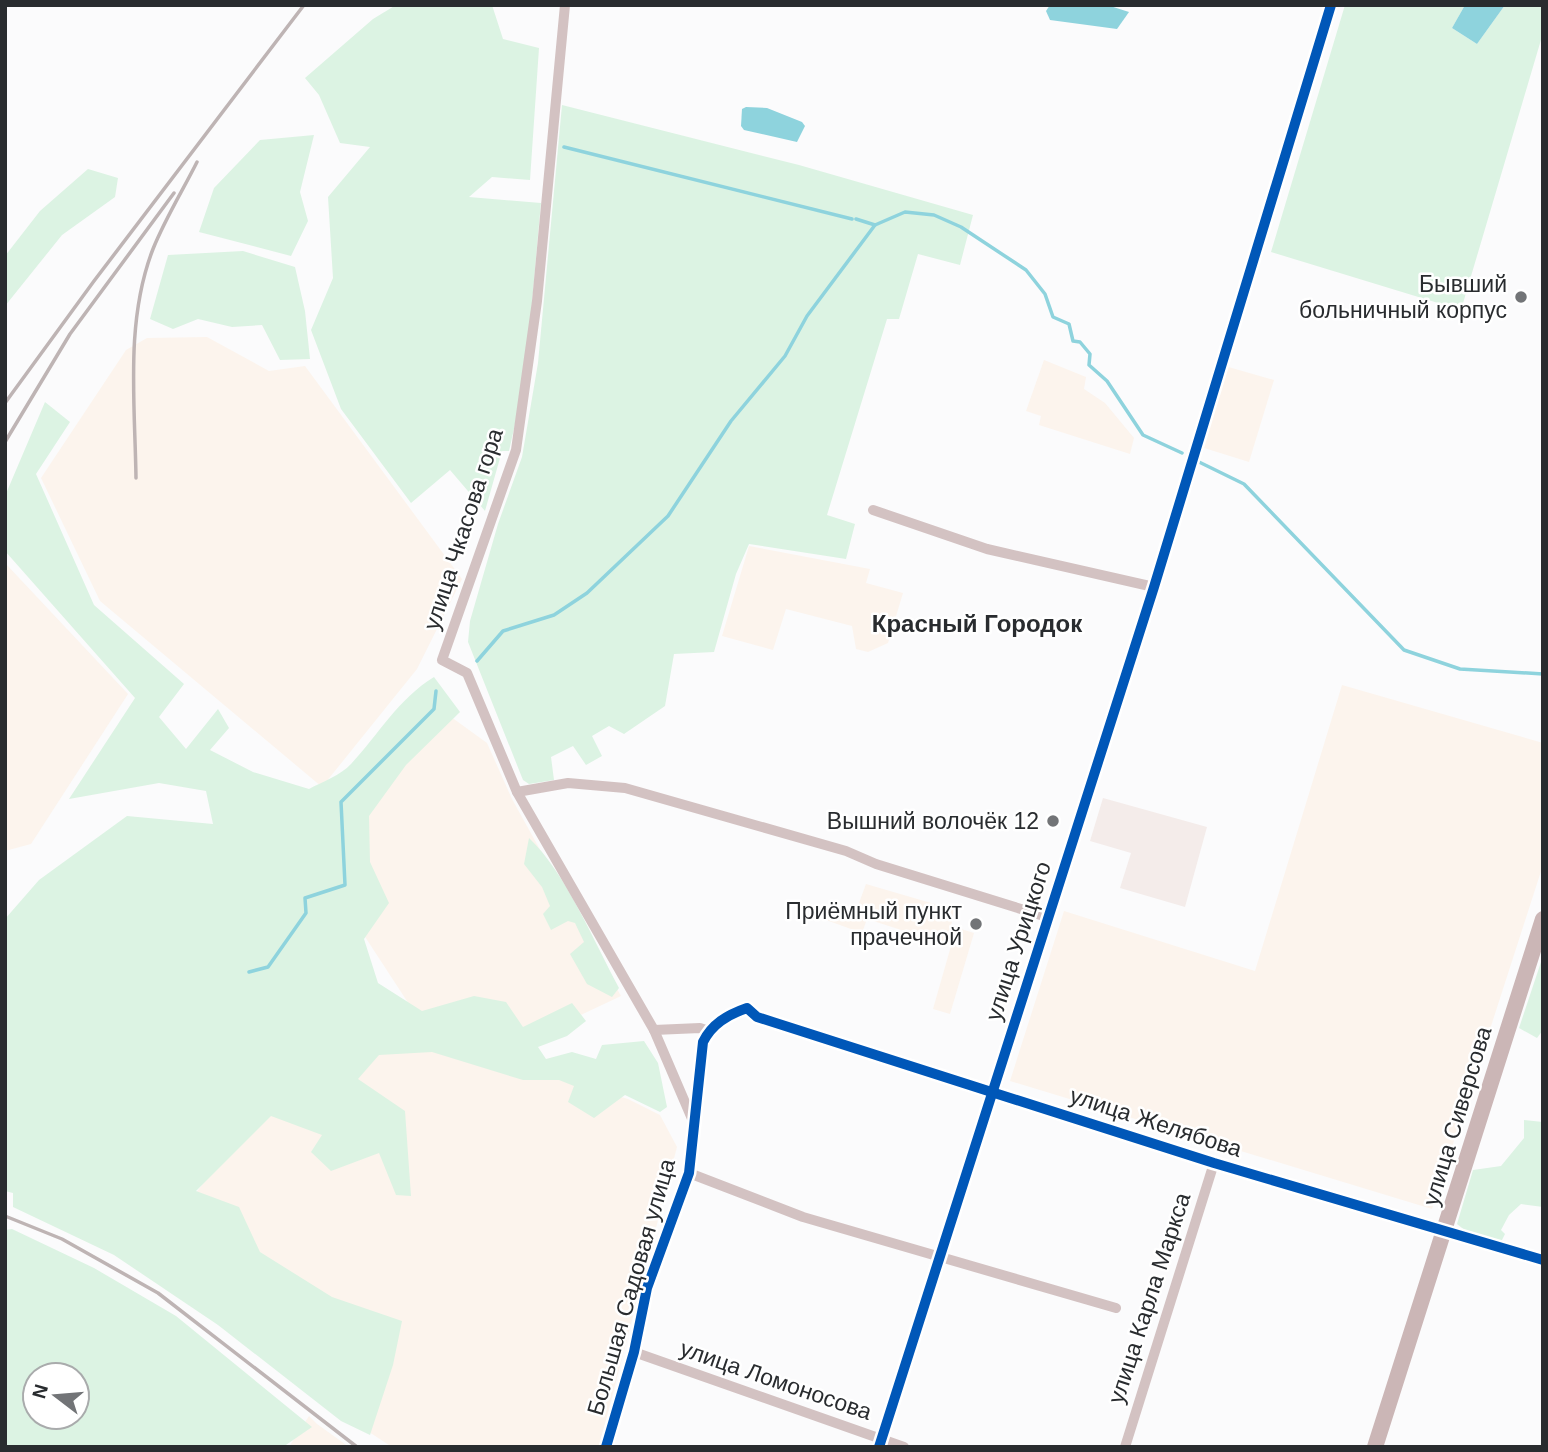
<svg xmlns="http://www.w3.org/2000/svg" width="1548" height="1452" font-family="Helvetica,sans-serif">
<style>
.commercial{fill:#f4ecea}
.industrial{fill:#fcf4ed}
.green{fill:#dcf3e3;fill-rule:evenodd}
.water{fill:#8ed3dd}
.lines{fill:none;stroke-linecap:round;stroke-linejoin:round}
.stream{stroke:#8ed3dd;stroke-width:3.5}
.street{stroke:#d3c2c2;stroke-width:10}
.secondary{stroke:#cbb6b6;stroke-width:16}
.rail{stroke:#beb4b4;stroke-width:3.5}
.cycleway-casing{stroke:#fff;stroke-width:15}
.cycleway{stroke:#0057b8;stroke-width:10}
.poi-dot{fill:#727477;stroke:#fff;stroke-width:2.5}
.labels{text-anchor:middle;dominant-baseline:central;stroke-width:5;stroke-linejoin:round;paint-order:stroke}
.poi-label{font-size:23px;fill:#292c2f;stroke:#fff;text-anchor:end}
.street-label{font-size:23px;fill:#292c2f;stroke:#fff}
.neighbourhood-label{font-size:24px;font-weight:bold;fill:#292c2f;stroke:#fff}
</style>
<rect width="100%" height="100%" fill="#fbfbfc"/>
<!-- commercial -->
<polygon class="commercial" points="1103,798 1207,827 1185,907 1120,888 1131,853 1090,841"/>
<!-- industrial -->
<g class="industrial">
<polygon points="207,337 269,371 305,366 462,579 417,669 322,787 100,601 41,478 126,350 147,338"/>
<polygon points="1044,360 1086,377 1084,389 1105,403 1134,438 1130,454 1039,425 1041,416 1026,411"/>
<polygon points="1225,366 1274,380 1249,462 1201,447"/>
<polygon points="749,546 870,569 866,583 903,593 888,643 868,652 856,649 852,626 786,609 773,650 722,636"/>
<polygon points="5,563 128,694 31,844 5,851"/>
<polygon points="1342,685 1543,743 1543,865 1432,1209 1010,1081 1064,911 1255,971"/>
<polygon points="447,714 487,743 512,799 621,996 530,1039 418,1018 356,923 356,813"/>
<polygon points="866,884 955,910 951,926 974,933 950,1014 933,1009 951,946 867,919 862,933 826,920 830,906 855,914"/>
<polygon points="429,1040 628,1099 660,1115 677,1147 599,1447 392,1447 343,1415 141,1266 258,1110 370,1047"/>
<polygon points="309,1416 317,1424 349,1447 289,1447"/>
</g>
<!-- green -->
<g class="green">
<path d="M396,5h96l11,34 36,9 -9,132 -38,-3 -23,20 72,6c-8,82 -12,167 -32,248h-7l-17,60 -35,-41 -39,33 -70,-94 -30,-79 22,-52 -5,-81 42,-50 -30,-4 -21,-48 -14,-17 68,-59z"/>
<polygon points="1345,5 1465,5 1452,28 1477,44 1505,5 1543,5 1543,33 1461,310 1271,252"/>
<polygon points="562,105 799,165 973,215 960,265 918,254 899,319 887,319 827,515 855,524 846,559 749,544 736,574 714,652 674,654 665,706 624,734 609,726 592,736 602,756 586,765 573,746 551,757 554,780 529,784 523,780 468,642 470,621 498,524 522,457 538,363"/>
<polygon points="314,135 300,192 308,221 291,256 199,232 214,188 260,140"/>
<polygon points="88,169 118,178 115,197 62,235 5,306 5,256 40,211"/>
<polygon points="243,251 295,267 305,311 310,359 280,360 262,325 232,327 198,319 173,329 150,319 168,255"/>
<path d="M45,402l25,20 -34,52 58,131 90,79 -25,33 27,32 32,-40 11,19 -19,22 43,22 56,17c13,-7 32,-14 42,-25 28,-30 47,-65 83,-87l26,35 -54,53 -37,51 1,46 19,41 -25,36 14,44 44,28 52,-15 32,6 17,25 49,-24 14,18 -19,15 -29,11 8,12 26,-7 24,7 6,-14 42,-4 14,22 9,44 -7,5 -35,-17 -31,23 -26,-16 6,-16 -15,-6h-36l-91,-28 -53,3 -21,24 47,32 6,85 -15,-1 -17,-42 -48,18 -20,-19 11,-17 -51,-19 -75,75 43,16 21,45 72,45 70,24 -9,44 -23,70 -29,-14 -123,-96 -104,-70 -101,-48v-14l-8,-2v-272l34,-39 88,-64 86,8 -7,-33 -47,-8 -90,16 66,-101 -130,-147v-55z"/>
<path d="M529,838c37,35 65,104 90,150l-7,9 -25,-13 -17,-30 14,-12 -9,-19 -7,-2 -17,9 -8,-16 7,-8 -8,-19 -18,-23z"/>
<polygon points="1543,956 1543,1030 1537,1038 1519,1028"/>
<polygon points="1524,1120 1543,1122 1543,1207 1521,1204 1509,1215 1501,1230 1505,1234 1501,1242 1471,1235 1457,1224 1473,1170 1501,1166 1524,1138"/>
<path d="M12,1229l82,39 82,48 136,111 -29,20h-278v-217zM35,1375h42v42h-42z"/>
</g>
<!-- water -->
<g class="water">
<polygon points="1050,5 1107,5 1129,12 1117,29 1050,20 1046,11"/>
<polygon points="1465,5 1505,5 1477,44 1452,28"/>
<polygon points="746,107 767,108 802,122 805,126 797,142 744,130 741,126 742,109"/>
</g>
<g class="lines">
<!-- stream -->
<g class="stream">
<polyline points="564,147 852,219"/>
<polyline points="856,219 875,225"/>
<polyline points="1197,461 1244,484 1404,650 1460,669 1543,674"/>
<polyline points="477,661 503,631 554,615 587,593 668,516 731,421 785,356 807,316 875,225 905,212 934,215 961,227 1026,270 1045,294 1053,317 1069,324 1073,341 1080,342 1090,354 1089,365 1107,381 1143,435 1182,453"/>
<polyline points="249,972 268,967 306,913 305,898 345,885 341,802 434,709 436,691"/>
</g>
<!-- street -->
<g class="street">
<polyline points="565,5 537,301 516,450 442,660 467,673 517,792 654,1030 693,1121"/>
<polyline points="873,510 987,549 1154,587"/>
<polyline points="517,792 568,783 625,788 846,851 876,864 1047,917"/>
<polyline points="654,1030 700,1028 709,1031"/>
<polyline points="689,1173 803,1217 1116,1308"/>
<polyline points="634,1352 904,1447"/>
<path d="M606,1447l28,-95 13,-64 42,-115 14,-131c9,-18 24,-27 44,-34l10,9 457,146 329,97"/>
<polyline points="879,1447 1154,587 1331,5"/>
<polyline points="1125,1447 1214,1163"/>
</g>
<!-- secondary -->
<polyline class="secondary" points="1375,1447 1543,919"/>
<!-- rail -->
<g class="rail">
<polyline points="5,403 94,281 304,5"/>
<polyline points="5,442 70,334 174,193"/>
<path d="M136,478c-1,-75 -11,-157 17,-229 12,-30 30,-59 44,-87"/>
<polyline points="5,1216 62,1239 158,1293 357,1447"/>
</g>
<!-- cycleway casing -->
<g class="cycleway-casing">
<g id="cycleway">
<path d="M606,1447l28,-95 13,-64 42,-115 14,-131c9,-18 24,-27 44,-34l10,9 457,146 329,97"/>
<polyline points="879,1447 1154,587 1331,5"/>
</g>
</g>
<!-- cycleway -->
<use href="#cycleway" class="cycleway"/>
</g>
<!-- markers -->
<g class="poi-dot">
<circle cx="1521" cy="297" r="7"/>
<circle cx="1053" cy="821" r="7"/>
<circle cx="976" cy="924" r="7"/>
</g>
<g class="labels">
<!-- poi labels -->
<g class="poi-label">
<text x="1507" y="284">Бывший<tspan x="1507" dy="26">больничный корпус</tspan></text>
<text x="1039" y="821">Вышний волочёк 12</text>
<text x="962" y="911">Приёмный пункт<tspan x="962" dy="26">прачечной</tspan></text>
</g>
<!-- street labels -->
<g class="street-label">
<text transform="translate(463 529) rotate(-72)">улица Чкасова гора</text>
<text transform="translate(1018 941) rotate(-72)">улица Урицкого</text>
<text transform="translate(1457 1116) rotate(-73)">улица Сиверсова</text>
<text transform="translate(1156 1122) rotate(18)">улица Желябова</text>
<text transform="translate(631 1287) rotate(-74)">Большая Садовая улица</text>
<text transform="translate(1149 1298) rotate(-72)">улица Карла Маркса</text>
<text transform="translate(776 1380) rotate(19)">улица Ломоносова</text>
</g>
<!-- neighbourhood labels -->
<g class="neighbourhood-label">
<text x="977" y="623">Красный Городок</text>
</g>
</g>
<!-- border -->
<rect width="1548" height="1452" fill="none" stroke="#292c2f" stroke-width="14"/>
<!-- north arrow -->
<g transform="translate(56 1396) rotate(286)"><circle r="33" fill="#ffffff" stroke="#a9abac" stroke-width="2"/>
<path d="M0-5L12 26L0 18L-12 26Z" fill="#727477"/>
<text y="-10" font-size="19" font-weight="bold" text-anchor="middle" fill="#292c2f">N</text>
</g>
</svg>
